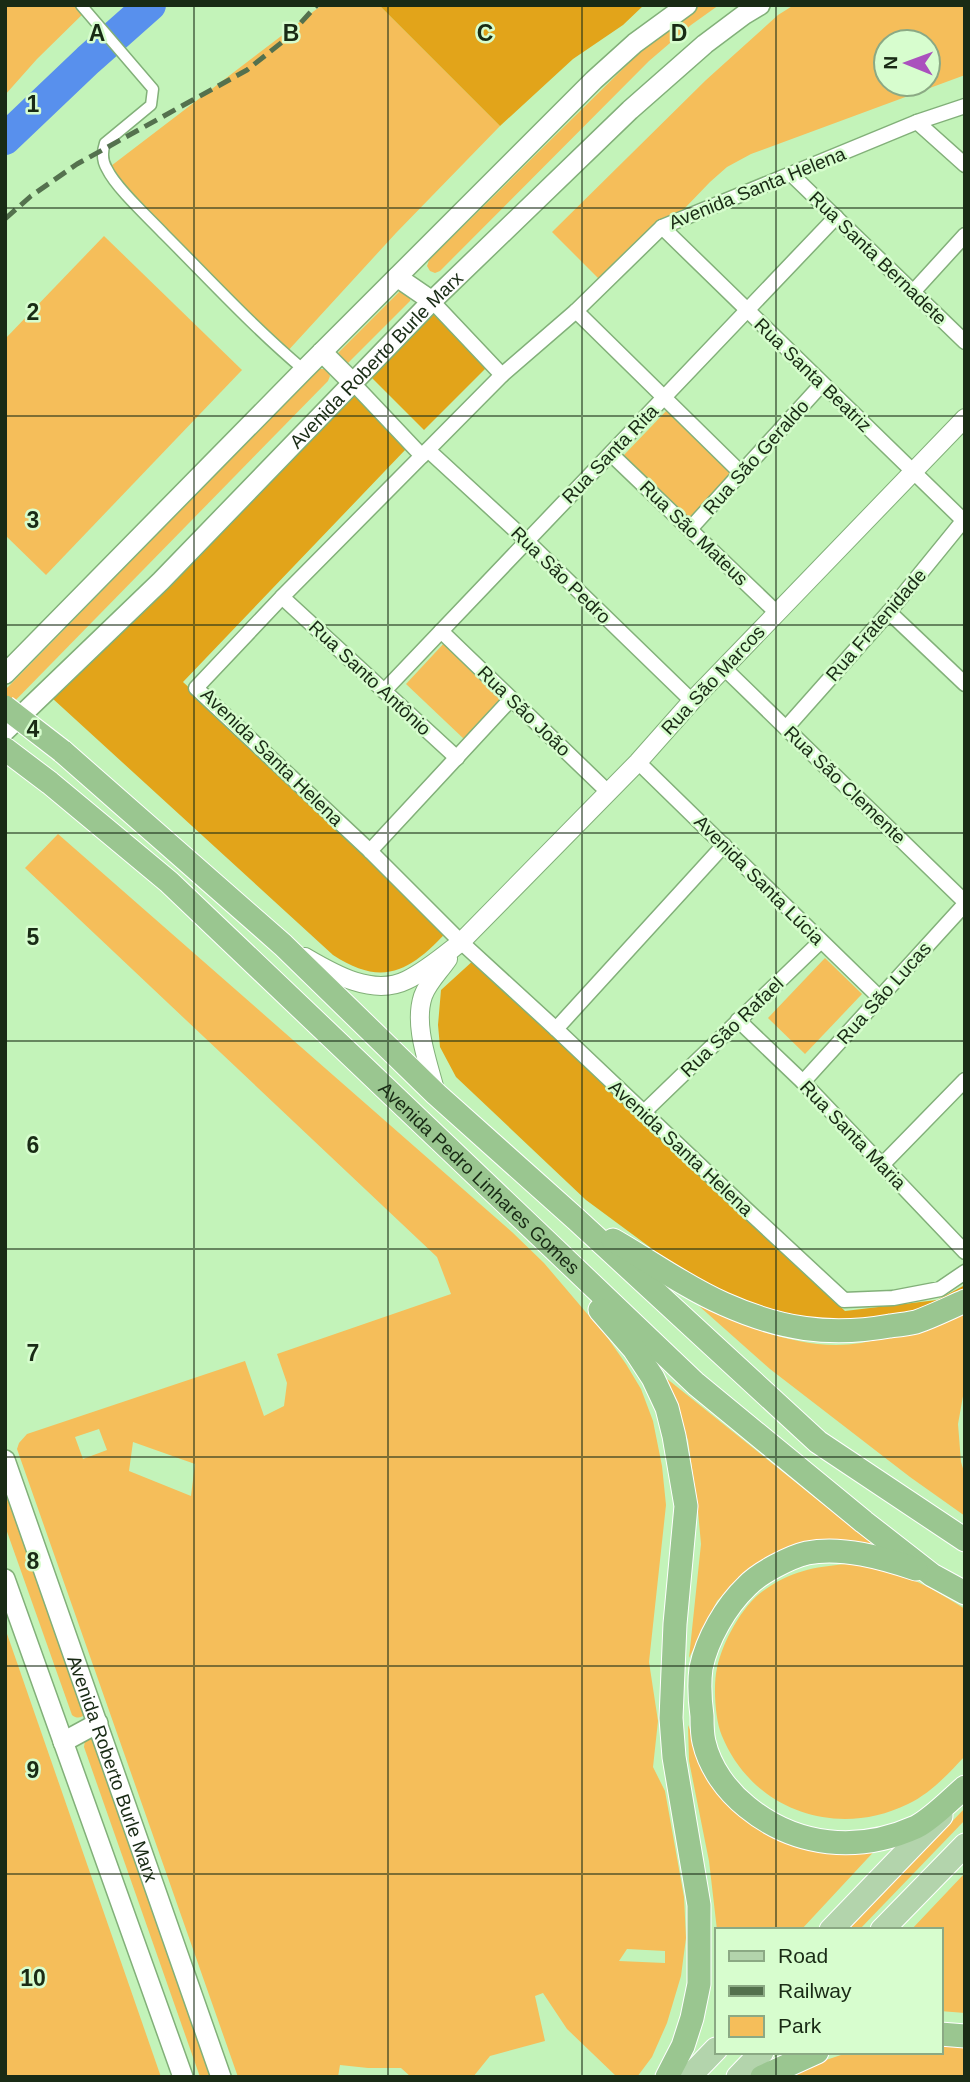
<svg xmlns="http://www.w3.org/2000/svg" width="970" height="2082" font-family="Arial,sans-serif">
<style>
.green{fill:#f5be5a;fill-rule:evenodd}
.forest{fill:#e2a41a}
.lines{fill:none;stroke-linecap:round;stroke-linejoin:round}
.river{stroke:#5890ed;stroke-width:32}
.pedestrian-casing{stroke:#82b079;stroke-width:13}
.minor-casing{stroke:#82b079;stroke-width:17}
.tertiary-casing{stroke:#82b079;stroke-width:20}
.secondary-casing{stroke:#82b079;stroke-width:22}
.primary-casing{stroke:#fff;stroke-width:25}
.trunk-casing{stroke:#fff;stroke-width:25}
.pedestrian{stroke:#fff;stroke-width:10}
.minor{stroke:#fff;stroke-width:14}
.tertiary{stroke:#fff;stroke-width:18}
.secondary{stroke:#fff;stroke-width:19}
.primary{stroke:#b3d4ac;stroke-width:23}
.trunk{stroke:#9ac690;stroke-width:23}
.rail{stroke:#54714e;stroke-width:5;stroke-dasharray:14 7;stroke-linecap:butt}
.trunk-bridge-casing{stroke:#fff;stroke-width:25;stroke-linecap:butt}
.trunk-bridge{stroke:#9ac690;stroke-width:23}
.grid{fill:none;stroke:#192b15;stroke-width:2;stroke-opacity:0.55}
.labels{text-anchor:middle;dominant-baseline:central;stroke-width:5;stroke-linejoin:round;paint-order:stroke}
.street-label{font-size:19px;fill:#192b15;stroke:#d7fdce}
.grid-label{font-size:23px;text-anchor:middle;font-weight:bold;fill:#192b15;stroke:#d7fdce;stroke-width:5;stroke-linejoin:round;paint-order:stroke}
</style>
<rect width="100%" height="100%" fill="#c3f3b9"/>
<!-- green -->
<g class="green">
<polygon points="5,5 92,5 37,59 5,95"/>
<polygon points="322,5 379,5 500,126 396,233 285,354 107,169"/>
<polygon points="695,5 719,5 691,25 649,61 440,271 435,273 430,271 427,266 429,260 641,51"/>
<path d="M794,5h171v70l-214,79 -24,13 -17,15 -102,106 -56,-56 154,-152 72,-65zM886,42h42v42h-42z"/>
<polygon points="104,236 242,370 46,575 5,535 5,339"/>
<polygon points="400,291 403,291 411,295 410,301 347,364 335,356"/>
<polygon points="319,369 324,369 328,372 330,376 328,381 5,711 5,690"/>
<polygon points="670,407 737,471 689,520 623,456"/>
<polygon points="446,641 504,696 464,739 406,684"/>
<path d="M58,834l454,398 32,31 63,74 19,27 15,25 12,32 9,45 4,39 -17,157 9,59 -5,46 12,24 19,106 2,41 -5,38 -14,47 -15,34 -15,20h-20l-50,-48 -24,-36 -8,3 10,45 -55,15 -17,21h-62l-10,-9h-33l-28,-3 -2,12h-100l-221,-628 2,-6 8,-9 218,-73 19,55 20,-10 3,-23 -10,-29 174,-60 -14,-37 -412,-389zM99,1429l8,21 -24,9 -8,-22zM133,1442l62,22 -4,32 -62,-25zM627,1949l38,2v12l-46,-2z"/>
<polygon points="825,958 862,994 805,1054 768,1018"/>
<path d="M699,1306c50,22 106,46 162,37 36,-6 70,-21 104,-33v75l-7,39 3,38 4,13v41l-55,-39 -140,-108z"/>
<polygon points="661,1374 875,1546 772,1555 742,1575 717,1601 689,1658 701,1544 698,1511 688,1440 677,1409"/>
<path d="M5,1477l81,237c-5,4 -9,5 -14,1l-67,-189z"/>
<path d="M847,1564c51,5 75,18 118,45v147c-17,18 -34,37 -57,48 -71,35 -155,7 -186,-68 -7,-16 -9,-51 -5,-68 5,-25 25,-62 46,-77 28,-20 50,-24 84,-27z"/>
<polygon points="5,1628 161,2077 5,2077"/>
<polygon points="688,1725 702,1758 743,1813 880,1845 801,1930 717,1930 709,1861 689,1761"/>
<polygon points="92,1737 94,1738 215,2077 200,2077 84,1747 85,1740"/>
<polygon points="965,1808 965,1820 859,1930 848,1930"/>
<polygon points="965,1873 965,2013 940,2011 940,1930 911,1930"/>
<polygon points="940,2045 965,2046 965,2077 775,2077 850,2052 940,2052"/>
</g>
<!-- forest -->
<g class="forest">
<polygon points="379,5 644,5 623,25 573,59 500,126"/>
<polygon points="434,311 488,366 424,430 370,376"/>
<path d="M350,390l56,59 -223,233 268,245c-37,41 -65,63 -118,28l-281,-257z"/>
<polygon points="475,959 845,1311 937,1300 965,1285 965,1291 923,1312 834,1326 765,1313 701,1285 586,1200 456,1077 440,1047 438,1025 441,990"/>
</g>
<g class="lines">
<!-- river -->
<polyline class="river" points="5,139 88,60 150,5"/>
<!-- pedestrian casing -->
<g class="pedestrian-casing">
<path id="pedestrian" d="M81,5l72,84 -2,16 -46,38c-3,9 -3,18 2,26 9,19 42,49 57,65 46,46 90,94 140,136"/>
</g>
<!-- minor casing -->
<g class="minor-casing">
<g id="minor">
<polyline points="965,106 917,122 662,227 576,311 502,375 282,597 196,688 370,851 461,942 556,1029 747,1210 844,1300 893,1298 940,1289 965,1272"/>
<polyline points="917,122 965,165"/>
<polyline points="791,174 965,342"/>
<polyline points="662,227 965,522"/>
<polyline points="913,292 965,235"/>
<polyline points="432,301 502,375"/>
<polyline points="576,311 741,473"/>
<polyline points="352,382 422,456"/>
<polyline points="428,450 527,541 692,701"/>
<polyline points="611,454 777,613"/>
<polyline points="690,529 822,384"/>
<polyline points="282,597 457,758"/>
<polyline points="889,612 965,684"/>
<polyline points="441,631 608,792"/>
<polyline points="724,668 965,902"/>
<polyline points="384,691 836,217"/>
<polyline points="786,728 889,612 963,521"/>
<polyline points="638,762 879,997"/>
<polyline points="370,851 511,699"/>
<polyline points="738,1020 803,1082 965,1252"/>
<polyline points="556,1029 724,845"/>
<polyline points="803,1082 965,904"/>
<polyline points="643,1113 821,941"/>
<polyline points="882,1165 965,1080"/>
</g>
</g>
<!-- tertiary casing -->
<g class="tertiary-casing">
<g id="tertiary">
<path d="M305,957c29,17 68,40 102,23 20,-10 36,-24 54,-38l177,-180 54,-61 273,-283"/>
<path d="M436,1094c-7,-30 -23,-68 -13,-98 5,-14 17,-25 25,-37"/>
</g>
</g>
<!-- secondary casing -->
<g class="secondary-casing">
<g id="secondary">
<polyline points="397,277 432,301"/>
<polyline points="322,352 352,382"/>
<polyline points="5,674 304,370 594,80 635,43 687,5"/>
<path id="s1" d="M5,731l156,-150 271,-280 198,-191 75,-66 40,-30 15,-9"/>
<path id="s2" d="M5,1460l216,617"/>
<polyline points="5,1579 183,2077"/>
<polyline points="63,1742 98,1723"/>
</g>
</g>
<!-- primary casing -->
<g class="primary-casing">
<g id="primary">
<polyline points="831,1930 941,1816"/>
<polyline points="882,1930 965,1845"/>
<polyline points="689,2077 716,2049"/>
<polyline points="738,2077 762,2052"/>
</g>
</g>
<!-- trunk casing -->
<g class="trunk-casing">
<g id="trunk">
<path id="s3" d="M5,749l45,34 119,99 527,502 168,138 68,53 33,18"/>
<polyline points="62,751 283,945 436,1094 577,1220 818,1442 965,1540"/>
<path d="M613,1240c37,21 72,47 111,64 56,25 105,33 166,22 8,-1 17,-2 26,-4 17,-6 33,-14 49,-21"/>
<polyline points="600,1310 634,1349 653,1378 667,1408 674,1436 686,1506 675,1624 671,1718 674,1757 699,1905 699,1984 692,2018 683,2046 667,2077"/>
<path d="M916,1569c-33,-11 -74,-23 -109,-16 -17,4 -48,20 -60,33 -21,20 -40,53 -46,82 -2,15 -1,33 1,48 0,8 0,18 2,26 6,26 23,49 43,65 49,40 111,46 169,20 16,-8 35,-28 49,-40"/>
<polyline points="940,2034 965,2036"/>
<polyline points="762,2077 817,2052"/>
</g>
</g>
<!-- pedestrian -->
<use href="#pedestrian" class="pedestrian"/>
<!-- minor -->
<use href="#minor" class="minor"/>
<!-- tertiary -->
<use href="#tertiary" class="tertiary"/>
<!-- secondary -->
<use href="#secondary" class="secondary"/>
<!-- primary -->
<use href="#primary" class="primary"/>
<!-- trunk -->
<use href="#trunk" class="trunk"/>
<!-- rail -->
<polyline class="rail" points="5,219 31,196 77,164 247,70 286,39 317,5"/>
<!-- trunk-bridge casing -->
<g class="trunk-bridge-casing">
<polyline id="trunk-bridge" points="5,707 62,751"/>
</g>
<!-- trunk-bridge -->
<use href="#trunk-bridge" class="trunk-bridge"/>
</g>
<!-- grid -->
<path class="grid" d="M194,5v2072M388,5v2072M582,5v2072M776,5v1925M5,208h960M5,416h960M5,625h960M5,833h960M5,1041h960M5,1249h960M5,1457h960M5,1666h960M5,1874h960M776,2052v25"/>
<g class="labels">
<!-- street labels -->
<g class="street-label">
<text transform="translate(757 188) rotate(-22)">Avenida Santa Helena</text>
<text transform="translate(878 258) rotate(44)">Rua Santa Bernadete</text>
<text stroke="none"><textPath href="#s1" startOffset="525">Avenida Roberto Burle Marx</textPath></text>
<text transform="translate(813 375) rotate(44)">Rua Santa Beatriz</text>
<text transform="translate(610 454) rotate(-46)">Rua Santa Rita</text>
<text transform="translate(756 457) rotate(-48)">Rua São Geraldo</text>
<text transform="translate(694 533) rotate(44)">Rua São Mateus</text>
<text transform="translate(561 575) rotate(44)">Rua São Pedro</text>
<text transform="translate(876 625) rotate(-49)">Rua Fratenidade</text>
<text transform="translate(370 678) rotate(43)">Rua Santo Antônio</text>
<text transform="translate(713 680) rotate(-47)">Rua São Marcos</text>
<text transform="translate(524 711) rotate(44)">Rua São João</text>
<text transform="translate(272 757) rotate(44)">Avenida Santa Helena</text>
<text transform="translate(845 785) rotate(44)">Rua São Clemente</text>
<text transform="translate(759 880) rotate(45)">Avenida Santa Lúcia</text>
<text transform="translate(884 993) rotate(-48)">Rua São Lucas</text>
<text transform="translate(732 1027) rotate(-44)">Rua São Rafael</text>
<text transform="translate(853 1135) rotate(46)">Rua Santa Maria</text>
<text transform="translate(681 1148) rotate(43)">Avenida Santa Helena</text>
<text stroke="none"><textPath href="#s3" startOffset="640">Avenida Pedro Linhares Gomes</textPath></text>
<text stroke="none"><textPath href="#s2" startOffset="327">Avenida Roberto Burle Marx</textPath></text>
</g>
</g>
<g class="grid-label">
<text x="97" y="41">A</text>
<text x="291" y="41">B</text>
<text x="485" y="41">C</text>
<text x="679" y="41">D</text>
<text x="33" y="112">1</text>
<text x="33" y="320">2</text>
<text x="33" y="528">3</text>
<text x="33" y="737">4</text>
<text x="33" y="945">5</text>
<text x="33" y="1153">6</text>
<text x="33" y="1361">7</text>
<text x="33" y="1569">8</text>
<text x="33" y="1778">9</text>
<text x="33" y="1986">10</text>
</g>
<!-- border -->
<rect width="970" height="2082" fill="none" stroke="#192b15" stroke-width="14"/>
<!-- legend -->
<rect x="715" y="1928" width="228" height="126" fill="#d7fdce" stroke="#8ba984" stroke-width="2"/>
<rect x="729" y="1951" width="35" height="10" fill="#b3d4ac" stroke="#8ba984" stroke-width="2"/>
<text x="778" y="1963" font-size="21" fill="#192b15">Road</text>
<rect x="729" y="1986" width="35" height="10" fill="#54714e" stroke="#8ba984" stroke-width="2"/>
<text x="778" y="1998" font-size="21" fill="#192b15">Railway</text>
<rect x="729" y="2016" width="35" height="21" fill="#f5be5a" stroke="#8ba984" stroke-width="2"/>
<text x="778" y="2033" font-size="21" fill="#192b15">Park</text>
<!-- north arrow -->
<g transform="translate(907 63) rotate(271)"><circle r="33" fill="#d7fdce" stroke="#8ba984" stroke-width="2"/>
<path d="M0-5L12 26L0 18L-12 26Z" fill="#aa51bd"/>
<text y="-10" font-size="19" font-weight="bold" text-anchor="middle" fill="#192b15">N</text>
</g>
</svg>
